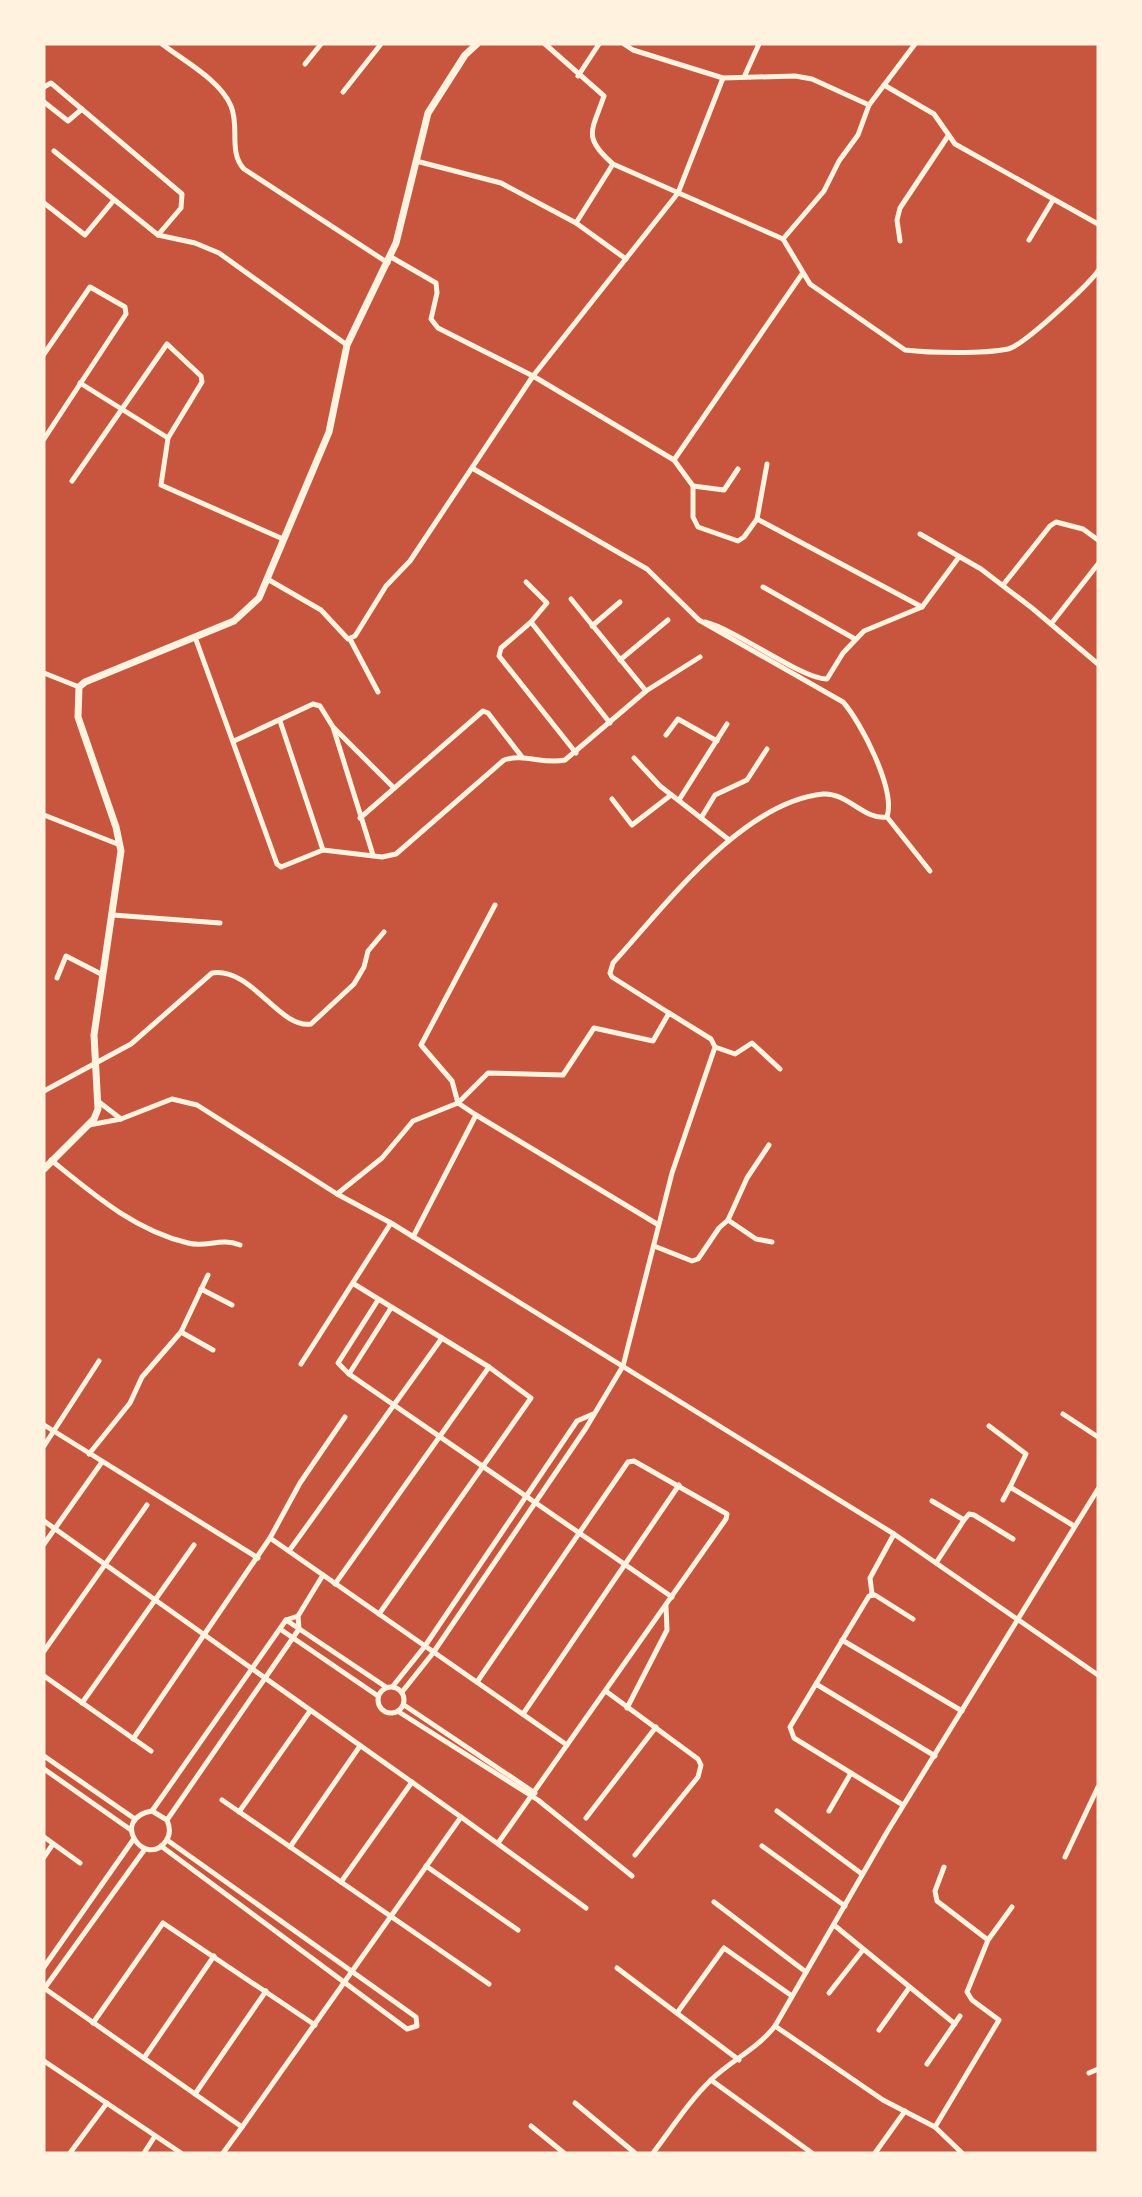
<svg xmlns="http://www.w3.org/2000/svg" width="1142" height="2197" font-family="'Exo 2',sans-serif">
<style>
.lines{fill:none;stroke-linecap:round;stroke-linejoin:round}
.minor{stroke:#fff3e0;stroke-width:5}
.tertiary{stroke:#fff3e0;stroke-width:7}
</style>
<rect width="100%" height="100%" fill="#c8553d"/>
<g class="lines">
<!-- minor -->
<g class="minor">
<path d="M162,44c22,17 58,36 69,62 9,21 -3,46 13,63l144,94"/>
<path d="M545,44l59,52c-12,35 -22,41 9,68l170,75 27,45 95,66c24,3 79,4 103,-1 15,-3 80,-64 90,-78"/>
<polyline points="624,44 633,50 723,78 795,76 812,79 869,105"/>
<polyline points="305,64 321,44"/>
<polyline points="745,75 759,44"/>
<polyline points="578,76 599,44"/>
<polyline points="884,85 934,114 955,144 1098,224"/>
<polyline points="44,87 51,83 182,194 181,208 158,235"/>
<polyline points="343,92 381,44"/>
<polyline points="44,102 68,121 82,109"/>
<polyline points="54,151 158,235 195,243 219,253 347,345"/>
<polyline points="416,161 501,183 576,223 626,259"/>
<polyline points="44,203 85,235 114,200"/>
<polyline points="576,223 613,164"/>
<polyline points="783,239 824,191 839,161 858,135 869,105 915,44"/>
<polyline points="1029,240 1053,200"/>
<polyline points="900,241 897,220 900,208 948,136"/>
<polyline points="391,257 436,283 437,293 431,319 438,328 533,376 674,460 693,486 693,517 698,527 738,541 744,537 757,519 922,607"/>
<polyline points="44,354 90,287 125,307 126,314 44,439"/>
<polyline points="80,383 168,438"/>
<polyline points="674,460 802,274"/>
<path d="M472,468l175,101 52,51 144,82c18,20 53,88 44,115 -22,4 -40,-25 -64,-23 -81,8 -159,113 -210,169l-3,10 2,4 57,36"/>
<polyline points="72,481 167,344 201,376 202,382 168,438 161,485 283,539"/>
<polyline points="693,486 724,490 738,469"/>
<polyline points="757,519 767,464"/>
<polyline points="920,534 981,569 1032,608 1098,664"/>
<polyline points="269,580 321,610 348,639 355,636 386,586 410,561 533,376 678,193 723,78"/>
<polyline points="526,582 547,603 531,622 610,723"/>
<polyline points="1003,585 1050,526 1056,522 1083,529 1098,540"/>
<polyline points="763,587 855,639"/>
<polyline points="571,599 646,691"/>
<polyline points="531,622 501,648 499,656 576,753"/>
<path d="M705,622c32,8 98,58 122,57l16,-26 21,-22 58,-24 37,-50"/>
<polyline points="1051,624 1098,564"/>
<polyline points="592,626 620,602"/>
<path d="M195,637l82,227 4,3 42,-17 59,7 14,-3 108,-94c20,-7 40,5 61,0l81,-69 54,-34"/>
<polyline points="350,639 378,692"/>
<polyline points="620,660 668,620"/>
<polyline points="44,673 79,687"/>
<polyline points="280,721 323,850"/>
<polyline points="334,728 394,788"/>
<polyline points="666,735 678,719 717,741"/>
<polyline points="234,741 313,704 320,706 333,727 373,855"/>
<polyline points="634,758 660,786 728,839"/>
<polyline points="612,799 632,825 671,795"/>
<polyline points="679,800 727,724"/>
<polyline points="44,815 120,845"/>
<polyline points="887,817 930,871"/>
<polyline points="360,818 483,711 488,713 522,757"/>
<polyline points="701,818 715,795 747,780 767,749"/>
<polyline points="113,915 220,923"/>
<polyline points="57,978 66,956 103,975"/>
<polyline points="715,1047 735,1054 752,1043 780,1069"/>
<path d="M44,1091l87,-47 81,-71c40,-6 67,56 99,51l43,-40 10,-17 4,-16 16,-19"/>
<polyline points="99,1102 121,1119"/>
<polyline points="458,1103 452,1081 421,1045 495,905"/>
<polyline points="476,1115 657,1224"/>
<polyline points="89,1125 121,1119 172,1099 197,1105 337,1194 391,1223 894,1534 1098,1675"/>
<path d="M51,1160c42,34 83,70 137,83 18,5 33,-6 52,2"/>
<polyline points="337,1194 382,1158 413,1121 458,1103 476,1115 413,1237"/>
<polyline points="728,1220 756,1239 772,1242"/>
<polyline points="654,1246 692,1261 698,1259 719,1228 728,1220 747,1178 769,1145"/>
<polyline points="354,1284 489,1367 531,1398 379,1614"/>
<polyline points="201,1289 232,1305"/>
<polyline points="391,1308 349,1374 672,1597"/>
<polyline points="181,1332 213,1350"/>
<polyline points="301,1364 391,1223"/>
<polyline points="349,1374 338,1363 378,1300"/>
<polyline points="1063,1414 1098,1437"/>
<polyline points="44,1425 258,1558"/>
<polyline points="989,1426 1026,1454 1010,1487 1074,1526"/>
<polyline points="44,1446 99,1361"/>
<polyline points="89,1454 130,1403 142,1377 181,1332 208,1275"/>
<polyline points="1003,1500 1010,1487"/>
<polyline points="932,1501 964,1520 936,1563"/>
<polyline points="964,1520 969,1514 974,1515 1013,1539"/>
<polyline points="44,1521 461,1817 242,2127 44,1988"/>
<polyline points="270,1538 300,1483 345,1417"/>
<polyline points="44,1544 102,1462"/>
<polyline points="289,1551 442,1338"/>
<polyline points="335,1584 489,1367"/>
<polyline points="872,1594 870,1578 894,1534"/>
<polyline points="286,1620 386,1687"/>
<polyline points="280,1629 378,1696"/>
<polyline points="842,1640 962,1711"/>
<polyline points="44,1651 147,1505"/>
<polyline points="44,1676 151,1751"/>
<polyline points="477,1682 628,1462 634,1461 727,1514 726,1519 498,1843"/>
<polyline points="816,1684 935,1756"/>
<polyline points="393,1686 425,1646 577,1421 593,1414"/>
<circle cx="391" cy="1700" r="13"/>
<polyline points="402,1692 433,1653 586,1428 623,1366 672,1173 715,1047 711,1039 669,1013 653,1041 594,1028 563,1075 488,1073 458,1103"/>
<polyline points="607,1692 698,1759 701,1765 698,1777 635,1855"/>
<polyline points="82,1703 194,1545"/>
<polyline points="404,1705 535,1793"/>
<polyline points="627,1708 667,1630 666,1606"/>
<polyline points="399,1712 538,1800 632,1876"/>
<polyline points="523,1714 679,1485"/>
<polyline points="133,1739 270,1538 567,1745"/>
<polyline points="44,1756 135,1819"/>
<polyline points="44,1769 131,1830"/>
<polyline points="222,1800 489,1984"/>
<polyline points="903,1805 794,1738 790,1727 869,1596 875,1595 913,1619"/>
<polyline points="152,1811 286,1620 298,1616"/>
<polyline points="777,1811 862,1874"/>
<polyline points="829,1811 851,1773"/>
<polyline points="239,1812 310,1711"/>
<polyline points="461,1817 586,1908"/>
<polyline points="586,1818 656,1727"/>
<path d="M167,1820l-15,-9c-44,8 -6,59 14,30 5,-7 4,-14 1,-21l132,-191 -1,-13 25,-41"/>
<polyline points="44,1837 80,1863"/>
<polyline points="161,1846 407,2029 417,2026 416,2017 167,1840"/>
<polyline points="762,1846 845,1906"/>
<polyline points="290,1847 360,1746"/>
<polyline points="44,1857 53,1844"/>
<polyline points="1065,1857 1098,1787"/>
<polyline points="426,1866 518,1930"/>
<polyline points="944,1867 935,1891 937,1901 988,1940"/>
<polyline points="341,1882 412,1782"/>
<polyline points="714,1902 806,1972"/>
<polyline points="834,1925 955,2024"/>
<polyline points="44,1967 133,1840"/>
<polyline points="617,1968 739,2060"/>
<polyline points="44,1989 145,1849"/>
<polyline points="829,1993 862,1951"/>
<polyline points="677,2013 724,1948 792,1996"/>
<polyline points="93,2023 163,1923 315,2025"/>
<polyline points="775,2026 883,2100 935,2127 962,2153"/>
<polyline points="879,2030 909,1988"/>
<polyline points="144,2058 214,1956"/>
<polyline points="44,2061 181,2153"/>
<polyline points="927,2064 960,2016"/>
<polyline points="1089,2073 1098,2069"/>
<polyline points="711,2080 812,2153"/>
<polyline points="195,2094 266,1991"/>
<polyline points="575,2103 635,2153"/>
<polyline points="531,2126 564,2153"/>
<polyline points="935,2127 999,2020 972,2000 967,1992 988,1940 1012,1907"/>
<polyline points="70,2153 107,2103"/>
<polyline points="144,2153 155,2136"/>
<polyline points="223,2153 242,2127"/>
<path d="M653,2153c19,-25 36,-52 59,-74 20,-19 45,-30 63,-53l112,-194 211,-343"/>
<polyline points="875,2153 905,2111"/>
</g>
<!-- tertiary -->
<polyline class="tertiary" points="44,1169 94,1119 98,1109 94,1035 121,851 116,827 78,717 79,687 85,682 234,621 259,598 329,432 347,345 396,243 428,113 465,55 477,44"/>
</g>
<!-- border -->
<rect width="1142" height="2197" fill="none" stroke="#fff3e0" stroke-width="91"/>
</svg>
